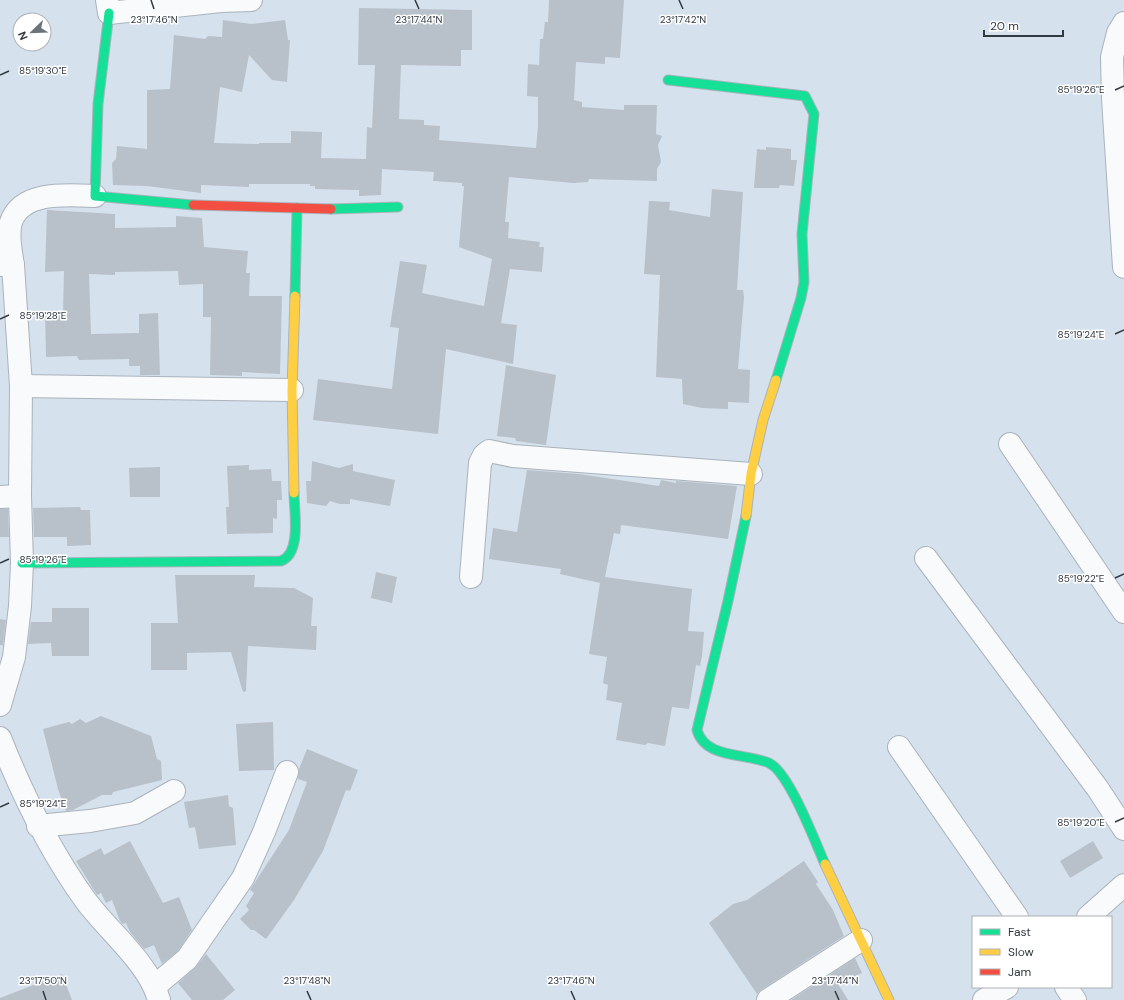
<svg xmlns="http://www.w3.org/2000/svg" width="1124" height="1000" font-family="'DM Sans',sans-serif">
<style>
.building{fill:#b8c1c9}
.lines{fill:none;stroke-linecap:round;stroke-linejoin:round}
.street-casing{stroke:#aab3bc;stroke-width:24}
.fast-casing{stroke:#aab3bc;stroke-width:11}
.slow-casing{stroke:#aab3bc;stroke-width:11}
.jam-casing{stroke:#aab3bc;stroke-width:11}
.street{stroke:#f9fafc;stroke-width:22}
.fast{stroke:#16e098;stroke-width:9}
.slow{stroke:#ffcf43;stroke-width:9}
.jam{stroke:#f24e42;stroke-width:9}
.ticks{fill:none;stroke:#313941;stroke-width:1.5}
.ticks-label{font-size:10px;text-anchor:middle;fill:#313941;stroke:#fff;stroke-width:3;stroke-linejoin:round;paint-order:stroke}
</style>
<rect width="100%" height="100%" fill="#d5e1ec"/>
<!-- building -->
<g class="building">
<polygon points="549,0 624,0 620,58 605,57 605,64 576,62 574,100 582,102 582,107 624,110 624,105 657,105 656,134 662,136 658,145 661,162 657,169 657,181 589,179 588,182 573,183 509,177 505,222 509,222 508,238 540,242 539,247 544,247 542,272 510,269 501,323 517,325 513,364 446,349 438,434 313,420 318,379 392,389 399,328 390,327 400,261 427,265 422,293 484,306 492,259 459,247 464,186 462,186 462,183 433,181 434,172 382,169 381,195 359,196 359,190 315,189 315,186 310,186 310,184 249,184 249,187 201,185 201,193 147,186 113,185 112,163 116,159 117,146 147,149 147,90 170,89 174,35 205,39 208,36 222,37 223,20 251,24 285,20 288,40 290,40 287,82 272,80 249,55 242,92 220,87 214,143 259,144 259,143 291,143 291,131 322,132 321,158 366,159 367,127 372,128 375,65 358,65 359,8 472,10 472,50 461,50 461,66 401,65 399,119 424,120 424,125 440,126 439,140 536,148 538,126 538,97 527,96 528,64 539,65 540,39 543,39 545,22 548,22"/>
<polygon points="766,147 791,149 791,160 797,160 794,186 780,185 779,188 754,188 757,149 766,150"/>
<polygon points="712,189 743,192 737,290 743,290 744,297 738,369 750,370 749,403 728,402 728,409 702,408 683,404 682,379 656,377 660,275 644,274 649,201 670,202 669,210 710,217"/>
<polygon points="47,210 115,214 115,228 176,227 176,216 202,218 204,247 248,251 246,273 250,273 249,296 282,296 280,374 242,372 242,376 210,375 211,317 203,317 203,284 179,285 178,271 115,272 115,275 89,274 91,334 139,333 139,314 158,313 160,375 140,375 140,366 129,366 129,359 79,360 77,356 46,357 45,313 63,313 64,271 45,272"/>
<polygon points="506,365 556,375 546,445 516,441 515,438 497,436"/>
<polygon points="312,461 339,468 353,464 353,471 395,480 390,506 350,499 350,504 340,504 330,501 326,506 307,503 306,481 311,481"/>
<polygon points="249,465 249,470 271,469 272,481 281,481 282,500 277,500 277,519 273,518 273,533 227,534 226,507 229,507 227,466"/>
<polygon points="160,467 160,497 130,497 129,468"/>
<polygon points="527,470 579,474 659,486 661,480 676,483 676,481 690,482 737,486 728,539 621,525 620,534 614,533 605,577 692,589 688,631 704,632 702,656 700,666 696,665 689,709 672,707 665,746 648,743 645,745 616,740 622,703 606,700 608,685 603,683 607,657 589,654 600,583 560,574 561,569 489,559 493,528 517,532"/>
<polygon points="80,507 81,510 90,510 91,545 67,546 67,537 34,537 33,508"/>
<polygon points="0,509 8,509 9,537 0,537"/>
<polygon points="376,572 397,577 392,603 371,598"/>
<polygon points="175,575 255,575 254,587 294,588 313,598 311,626 317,626 316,650 248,646 246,691 243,692 231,652 187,653 187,670 151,670 151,623 178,623"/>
<polygon points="52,608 89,608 89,656 52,656 51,643 28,644 31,622 52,622"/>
<polygon points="0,619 6,620 3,645 0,645"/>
<polygon points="101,716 151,736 157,759 161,761 162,780 113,792 112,795 102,795 73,810 66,811 58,789 43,729 69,722 72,724 80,719 86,723"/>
<polygon points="273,722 274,770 239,771 236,724"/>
<polygon points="307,749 358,770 350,791 346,790 323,851 294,900 266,939 254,930 251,930 240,919 249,910 246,906 254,893 250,890 289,830 307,782 298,779 299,769"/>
<polygon points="228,795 229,806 233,808 236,845 199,849 195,827 189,828 184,802"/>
<polygon points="130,841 163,903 179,897 192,930 178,951 162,964 154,945 144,949 130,932 126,923 123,924 120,921 112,900 106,903 101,893 97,895 76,861 101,848 104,855"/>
<polygon points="1093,841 1103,858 1070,878 1060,861"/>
<polygon points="804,861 818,882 816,884 833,910 844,936 761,990 757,994 709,923 733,904 747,900"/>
<polygon points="206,954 235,990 223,1000 192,1000 178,983 195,968"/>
<polygon points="855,958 862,973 838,984 848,1000 791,1000"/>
<polygon points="62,974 72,1000 0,1000 0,998"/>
</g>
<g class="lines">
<!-- street casing -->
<g class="street-casing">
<g id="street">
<polyline points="107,0 109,13 221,1 251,0"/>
<polyline points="1124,23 1118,33 1112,57 1113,99 1124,267"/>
<path d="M0,265h13c-2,-13 -6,-30 -2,-43 11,-32 58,-27 84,-26"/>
<polyline points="21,386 292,390"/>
<polyline points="1010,444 1124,612"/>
<polyline points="0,497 20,496"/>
<polyline points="926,558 1098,789 1124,829"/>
<polyline points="471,577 480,463 484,455 489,451 513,456 751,474"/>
<polyline points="0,705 14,657 20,606 22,563 20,496 21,386 13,265"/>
<path d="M0,738c23,58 49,112 86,163 23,31 63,62 73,99"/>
<polyline points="899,747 1017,917"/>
<polyline points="38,826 90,821 135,813 174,791"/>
<polyline points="1088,917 1124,885"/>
<polyline points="155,986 187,959 243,878 264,832 287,772"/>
<polyline points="1066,987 1075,1000"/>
<polyline points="768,1000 861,940"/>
<polyline points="984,1000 1007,987"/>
</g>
</g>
<!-- fast casing -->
<g class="fast-casing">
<g id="fast">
<polyline points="109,13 98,104 95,196 193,205"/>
<polyline points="668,80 805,96 814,114 802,234 804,282 801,298 776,380"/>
<polyline points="331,209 398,207"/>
<polyline points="295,296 297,208"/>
<path d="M746,516l-18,85 -31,129c8,29 49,23 72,33 20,9 46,79 56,101"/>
<path d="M22,563l259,-2c21,-8 13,-50 13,-68"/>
</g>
</g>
<!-- slow casing -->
<g class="slow-casing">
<g id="slow">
<polyline points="294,493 292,390 295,296"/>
<polyline points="746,516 751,474 763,420 776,380"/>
<polyline points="825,864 889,1000"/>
</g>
</g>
<!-- jam casing -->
<g class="jam-casing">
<polyline id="jam" points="193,205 331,209"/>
</g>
<!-- street -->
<use href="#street" class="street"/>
<!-- fast -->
<use href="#fast" class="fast"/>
<!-- slow -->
<use href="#slow" class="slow"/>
<!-- jam -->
<use href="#jam" class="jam"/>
</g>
<!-- ticks -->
<path class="ticks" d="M151,0l3,9M415,0l4,9M679,0l4,9M0,75l9,-4M1115,90l9,-4M0,319l9,-4M1115,334l9,-4M0,563l9,-4M1115,578l9,-4M0,807l9,-4M1115,822l9,-4M43,991l3,9M307,991l4,9M571,991l4,9M835,991l4,9"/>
<g class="ticks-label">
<text x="154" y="23">23°17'46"N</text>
<text x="419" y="23">23°17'44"N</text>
<text x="683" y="23">23°17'42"N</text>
<text x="43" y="74">85°19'30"E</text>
<text x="1081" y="93">85°19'26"E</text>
<text x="43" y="319">85°19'28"E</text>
<text x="1081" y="338">85°19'24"E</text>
<text x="43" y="563">85°19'26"E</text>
<text x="1081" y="582">85°19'22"E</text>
<text x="43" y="807">85°19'24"E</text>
<text x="1081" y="826">85°19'20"E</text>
<text x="43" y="984">23°17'50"N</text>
<text x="307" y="984">23°17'48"N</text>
<text x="571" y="984">23°17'46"N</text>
<text x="835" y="984">23°17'44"N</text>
</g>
<!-- legend -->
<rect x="972" y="916" width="140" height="72" fill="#ffffff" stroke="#adb0b3"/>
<rect x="980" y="929" width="20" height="6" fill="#16e098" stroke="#adb0b3"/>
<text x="1008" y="936" font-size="12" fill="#313941">Fast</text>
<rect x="980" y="949" width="20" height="6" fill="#ffcf43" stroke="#adb0b3"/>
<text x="1008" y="956" font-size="12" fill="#313941">Slow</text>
<rect x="980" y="969" width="20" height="6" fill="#f24e42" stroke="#adb0b3"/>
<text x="1008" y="976" font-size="12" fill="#313941">Jam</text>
<!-- north arrow -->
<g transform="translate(32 32) rotate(247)"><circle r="19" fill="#ffffff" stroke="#adb0b3"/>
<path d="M0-3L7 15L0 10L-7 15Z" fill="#6a747d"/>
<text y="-6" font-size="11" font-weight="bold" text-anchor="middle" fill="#313941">N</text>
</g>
<!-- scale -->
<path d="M984 30v6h79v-6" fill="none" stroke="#313941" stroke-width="2"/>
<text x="990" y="30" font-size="12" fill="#313941" stroke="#ffffff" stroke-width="3" paint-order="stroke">20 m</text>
</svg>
